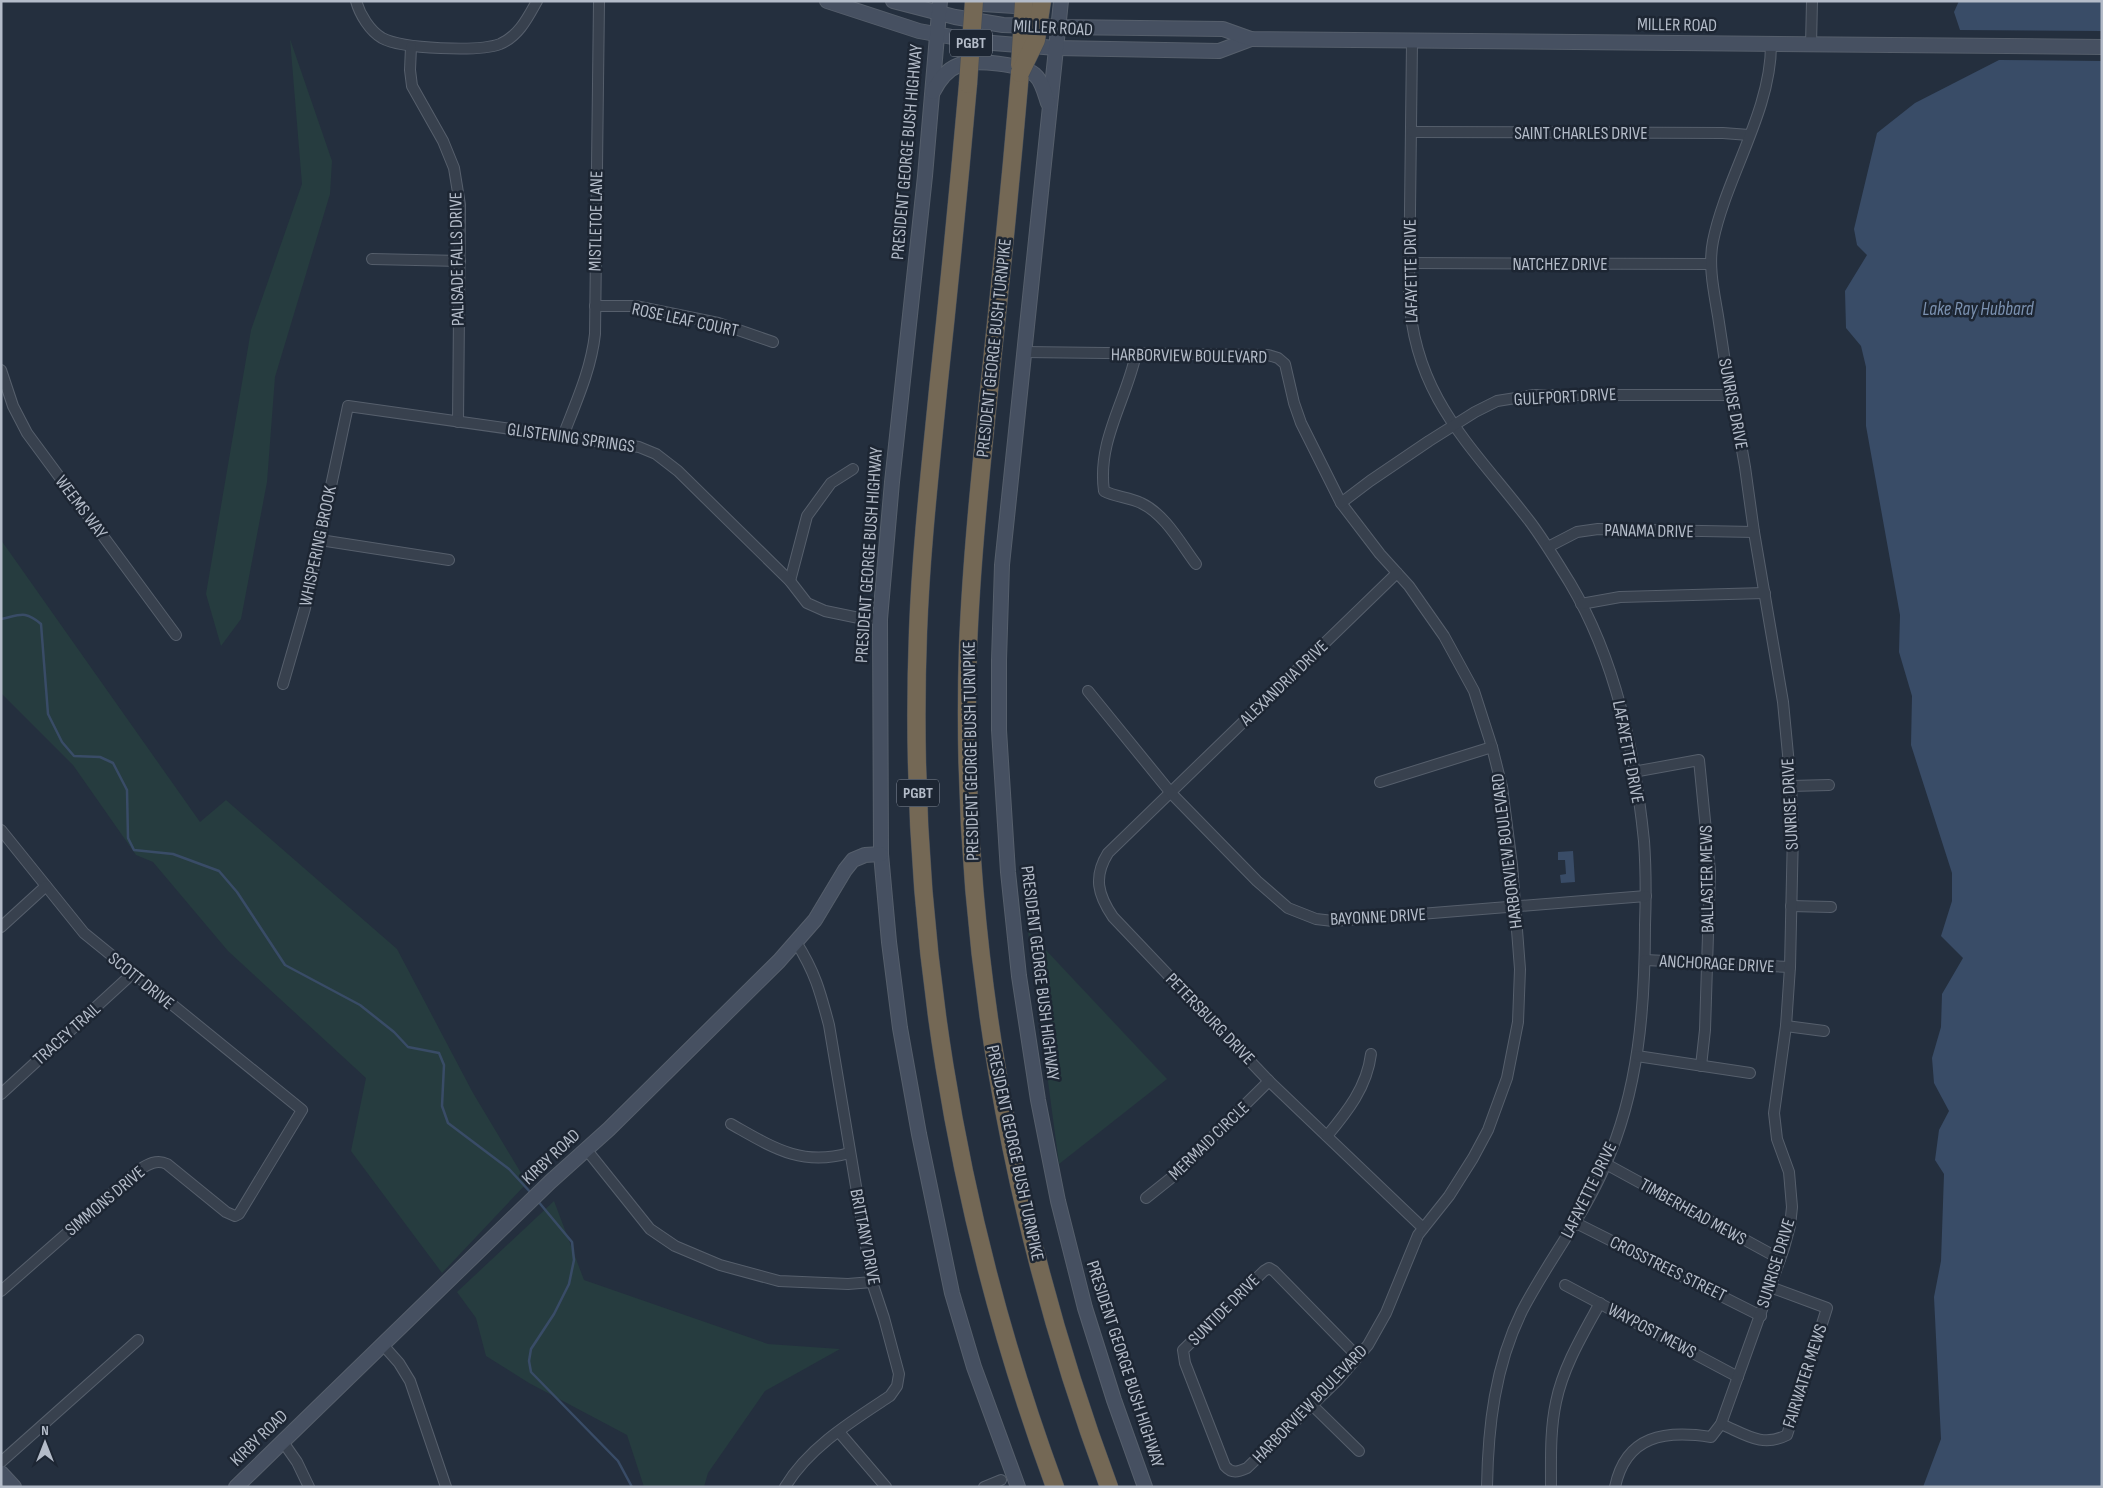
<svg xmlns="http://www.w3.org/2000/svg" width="2103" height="1488" font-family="'Sofia Sans Condensed',sans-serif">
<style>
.green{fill:#263c3f}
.water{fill:#394c67}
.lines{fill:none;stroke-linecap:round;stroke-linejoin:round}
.stream{stroke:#394c67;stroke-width:2.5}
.street-casing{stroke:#565f6c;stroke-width:12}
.secondary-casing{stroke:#565f6c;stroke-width:16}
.highway-casing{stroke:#434c59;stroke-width:19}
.street{stroke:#38414e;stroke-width:10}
.secondary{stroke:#465061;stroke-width:14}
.highway{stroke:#746855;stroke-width:18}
.highway-bridge-casing{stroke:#434c59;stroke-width:19;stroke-linecap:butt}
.highway-bridge{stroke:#746855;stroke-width:18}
.labels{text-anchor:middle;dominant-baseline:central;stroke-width:5;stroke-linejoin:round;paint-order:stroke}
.shield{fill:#1d2633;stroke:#878f9c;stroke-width:1}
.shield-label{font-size:16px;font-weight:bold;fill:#b4bcc9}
.street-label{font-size:18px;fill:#b4bcc9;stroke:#1d2633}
.water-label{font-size:19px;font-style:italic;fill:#7c92b1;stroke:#1d2633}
</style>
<rect width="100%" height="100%" fill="#242f3e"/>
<!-- green -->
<g class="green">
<polygon points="290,39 332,161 330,194 275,377 267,482 241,619 221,646 206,594 251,330 302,184"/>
<polygon points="1,540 200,822 226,800 397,949 473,1093 527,1183 442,1273 351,1151 366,1078 228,951 153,862 136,855 73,765 1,693"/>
<polygon points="1028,931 1167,1079 1059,1164"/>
<polygon points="554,1201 584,1280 768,1344 840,1349 765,1391 708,1473 704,1487 644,1487 627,1435 529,1383 486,1356 476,1318 457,1292"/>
</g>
<!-- water -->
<g class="water">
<polygon points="1959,1 2102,1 2102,31 1960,30 1954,12"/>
<polygon points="1999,60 2102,61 2102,1487 1923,1487 1941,1439 1934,1297 1941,1261 1944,1174 1935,1160 1939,1130 1949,1111 1934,1083 1932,1058 1941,1027 1942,994 1963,958 1941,936 1952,901 1952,873 1911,745 1912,696 1899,652 1900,615 1866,426 1866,367 1861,346 1846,328 1845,291 1867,255 1857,245 1854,229 1877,133 1915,103"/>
<polygon points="1573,851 1575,882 1561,883 1560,875 1566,874 1565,860 1558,860 1558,852"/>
</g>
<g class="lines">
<!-- stream -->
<g class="stream">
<path d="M1,619c19,-4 24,-9 40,5l7,90 14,28 12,14 26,1 13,6 14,27 1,48 6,12 39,4 46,17 18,21 48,73 75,40 34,27 14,15 31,6 5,12 -2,41 6,17 61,46 23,25"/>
<polyline points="537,1200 572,1242 574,1260 569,1284 554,1314 531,1349 529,1361 531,1372 618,1461 632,1487"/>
</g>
<!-- street casing -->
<g class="street-casing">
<g id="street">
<path d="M356,1c4,14 14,30 26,37 20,11 97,14 118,6 19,-8 28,-27 37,-43"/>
<path d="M1412,42l-3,253c5,103 64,152 122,228 14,19 26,39 39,60 46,77 65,170 74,258 2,28 2,56 1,84 0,81 -6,165 -40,241 -22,51 -57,95 -83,145 -27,55 -34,115 -35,176"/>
<polyline points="1811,45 1812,1"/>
<polyline points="411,47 410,70 412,86 443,141 454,168 460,205 458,422"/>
<polyline points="1412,132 1723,133 1749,135"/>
<polyline points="372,259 460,261"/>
<polyline points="1409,263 1710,264"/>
<polyline points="595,306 635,306 718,323 773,342"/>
<path d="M1024,352l244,3 10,3 7,6 9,39 7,20 40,80 39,51 29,32 35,50 30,55 18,56 10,40 10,78 8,104 -2,53 -11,56 -19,52 -15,28 -24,38 -31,39 -32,78 -18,32 -31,36 -90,87c-9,4 -15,6 -22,-2l-40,-103 -2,-13 81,-79 5,-3 5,3 84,86"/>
<path d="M1136,354c-10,47 -39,87 -32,137 11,6 25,6 37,12 24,11 40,41 55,61"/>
<polyline points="1,370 13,406 27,433 176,635"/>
<path d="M563,436c13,-34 28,-66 32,-102l4,-333"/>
<polyline points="1341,503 1370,481 1429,441 1475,412 1497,401 1534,395 1730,395"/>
<polyline points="320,540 449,560"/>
<polyline points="1548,547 1577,532 1598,529 1754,532"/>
<path d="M1397,573l-289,280c-15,24 -10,42 5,64l156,164 154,147"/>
<polyline points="790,581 807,516 831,483 853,469"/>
<polyline points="1581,604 1620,597 1765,593"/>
<polyline points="283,684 305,608 348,406 639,447 656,454 678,471 790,581 807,603 825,611 859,618 880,619"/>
<polyline points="1088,691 1171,793 1257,881 1288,908 1316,919 1333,921 1646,896"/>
<polyline points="1633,772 1699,760 1710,871 1705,1030 1701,1066"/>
<polyline points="1380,782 1492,747"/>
<polyline points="1791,786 1829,785"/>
<path d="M1,830l83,103 218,177 -63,104 -4,2 -9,-4 -59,-48c-10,-5 -19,0 -28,6l-138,121"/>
<polyline points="1791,906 1831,907"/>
<polyline points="1,927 46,886"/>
<polyline points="1645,960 1790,967"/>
<polyline points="1786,1026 1824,1031"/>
<polyline points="1637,1056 1750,1073"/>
<polyline points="1,1094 132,974"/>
<path d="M731,1124c41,23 70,43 118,29"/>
<path d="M1327,1136c20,-24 40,-49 44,-82"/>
<polyline points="586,1149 650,1229 675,1246 720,1265 779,1281 848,1284 872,1282"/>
<polyline points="1606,1164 1780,1259"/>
<polyline points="1146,1198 1171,1178 1269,1081"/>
<polyline points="1576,1223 1761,1316"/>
<polyline points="1565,1285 1738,1377"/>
<polyline points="383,1345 399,1363 410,1381 446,1487"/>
<polyline points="1312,1405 1359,1451"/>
<path d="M1721,1424c24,10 41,24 66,11l40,-127 -57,-21"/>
<polyline points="839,1432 886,1487"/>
<polyline points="283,1442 297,1462 309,1487"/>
<polyline points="1,1462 138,1340"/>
<path d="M785,1487c24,-40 67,-66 105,-91l7,-10 2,-12 -15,-56 -12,-36 -43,-257c-9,-34 -14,-53 -33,-83"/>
<polyline points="984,1487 1001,1480"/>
<path d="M1551,1487c0,-29 -1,-57 5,-85 7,-35 27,-68 44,-99"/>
<path d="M1615,1487c11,-52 50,-57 96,-50l10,-13 63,-176 6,-22 2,-19 -3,-35 -12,-33 -3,-26 12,-87 4,-59 3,-136 -2,-45 -8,-84 -29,-170 -9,-65 -10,-57 -5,-15c-4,-26 -8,-52 -12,-79 -4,-24 -10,-50 -5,-75 13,-64 58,-130 58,-196"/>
</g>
</g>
<!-- secondary casing -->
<g class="secondary-casing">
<g id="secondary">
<polyline points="827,1 919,31 980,42 1056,48 1219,51 1251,39"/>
<polyline points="893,1 955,17 1003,25 1058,27 1223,29 1251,39 2102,47"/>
<polyline points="940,1 925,176 892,482 880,619 881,854 889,942 900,1028 919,1134 952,1293 974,1367 1018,1487"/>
<polyline points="976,1 983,4 1028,7 1032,6"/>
<polyline points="1061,1 1002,565 999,660 999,730 1008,872 1019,976 1038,1100 1058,1201 1085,1308 1114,1400 1145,1487"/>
<path d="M933,92c6,-12 13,-22 26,-27 15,-6 64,-1 76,10 7,6 10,19 13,28"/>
<polyline points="1,1473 14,1487"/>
<polyline points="236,1487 550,1182 609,1129 779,961 815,920 845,870 853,860 865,855 881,854"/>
</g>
</g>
<!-- highway casing -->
<g class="highway-casing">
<g id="highway">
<path d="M1020,73c-8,93 -17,186 -27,279 -10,98 -21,196 -25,295 -9,286 41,572 141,840"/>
<path d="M968,84c-9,102 -19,204 -30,306 -8,81 -17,161 -20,242 -11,291 36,582 137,855"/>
</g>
</g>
<!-- street -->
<use href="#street" class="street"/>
<!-- secondary -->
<use href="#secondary" class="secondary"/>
<!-- highway -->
<use href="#highway" class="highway"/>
<!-- highway-bridge casing -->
<g class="highway-bridge-casing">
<g id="highway-bridge">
<polyline points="1020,65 1024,1"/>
<polyline points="1020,73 1036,40 1042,1"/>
<polyline points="968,84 974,1"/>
</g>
</g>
<!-- highway-bridge -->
<use href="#highway-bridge" class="highway-bridge"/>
</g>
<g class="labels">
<!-- shield labels -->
<g class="shield">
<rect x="950" y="29.5" width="42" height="27" rx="4"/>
<rect x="897" y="779.5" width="42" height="27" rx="4"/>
</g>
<g class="shield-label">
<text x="971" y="43">PGBT</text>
<text x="918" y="793">PGBT</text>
</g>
<!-- street labels -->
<g class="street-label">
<text transform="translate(1677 25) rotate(1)">MILLER ROAD</text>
<text transform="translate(1053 28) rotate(3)">MILLER ROAD</text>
<text x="1581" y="133">SAINT CHARLES DRIVE</text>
<text transform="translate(907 152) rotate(-85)">PRESIDENT GEORGE BUSH HIGHWAY</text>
<text transform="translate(596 221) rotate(-89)">MISTLETOE LANE</text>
<text transform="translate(457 259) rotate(-91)">PALISADE FALLS DRIVE</text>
<text x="1560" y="264">NATCHEZ DRIVE</text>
<text transform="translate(1411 271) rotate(-91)">LAFAYETTE DRIVE</text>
<text transform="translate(685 320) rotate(12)">ROSE LEAF COURT</text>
<text transform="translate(994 348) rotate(-84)">PRESIDENT GEORGE BUSH TURNPIKE</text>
<text transform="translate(1189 356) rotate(1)">HARBORVIEW BOULEVARD</text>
<text transform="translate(1565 397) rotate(-3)">GULFPORT DRIVE</text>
<text transform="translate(1733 404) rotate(79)">SUNRISE DRIVE</text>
<text transform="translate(571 438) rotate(8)">GLISTENING SPRINGS</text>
<text transform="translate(81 507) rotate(53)">WEEMS WAY</text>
<text transform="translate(1649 531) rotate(1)">PANAMA DRIVE</text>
<text transform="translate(318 546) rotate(-78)">WHISPERING BROOK</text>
<text transform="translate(869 555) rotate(-86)">PRESIDENT GEORGE BUSH HIGHWAY</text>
<text transform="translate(1284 683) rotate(-44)">ALEXANDRIA DRIVE</text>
<text transform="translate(971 751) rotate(-91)">PRESIDENT GEORGE BUSH TURNPIKE</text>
<text transform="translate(1628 752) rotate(79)">LAFAYETTE DRIVE</text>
<text transform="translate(1790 804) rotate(-93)">SUNRISE DRIVE</text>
<text transform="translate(1507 851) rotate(-97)">HARBORVIEW BOULEVARD</text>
<text transform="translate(1707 879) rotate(-91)">BALLASTER MEWS</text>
<text transform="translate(1378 917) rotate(-3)">BAYONNE DRIVE</text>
<text transform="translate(1717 964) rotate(3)">ANCHORAGE DRIVE</text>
<text transform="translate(1040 973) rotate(83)">PRESIDENT GEORGE BUSH HIGHWAY</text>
<text transform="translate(141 981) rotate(39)">SCOTT DRIVE</text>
<text transform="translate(1210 1019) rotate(46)">PETERSBURG DRIVE</text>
<text transform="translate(67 1034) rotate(-42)">TRACEY TRAIL</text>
<text transform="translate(1209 1141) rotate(-44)">MERMAID CIRCLE</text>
<text transform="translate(1015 1153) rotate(78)">PRESIDENT GEORGE BUSH TURNPIKE</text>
<text transform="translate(551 1157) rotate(-43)">KIRBY ROAD</text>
<text transform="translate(1589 1190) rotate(-64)">LAFAYETTE DRIVE</text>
<text transform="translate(105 1201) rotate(-40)">SIMMONS DRIVE</text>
<text transform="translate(1693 1212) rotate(29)">TIMBERHEAD MEWS</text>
<text transform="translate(865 1237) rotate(79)">BRITTANY DRIVE</text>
<text transform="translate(1776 1263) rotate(-73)">SUNRISE DRIVE</text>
<text transform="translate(1668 1269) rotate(26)">CROSSTREES STREET</text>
<text transform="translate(1224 1310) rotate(-45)">SUNTIDE DRIVE</text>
<text transform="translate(1652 1331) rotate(28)">WAYPOST MEWS</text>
<text transform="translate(1125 1364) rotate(72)">PRESIDENT GEORGE BUSH HIGHWAY</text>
<text transform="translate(1805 1376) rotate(-72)">FAIRWATER MEWS</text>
<text transform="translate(1310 1404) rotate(-46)">HARBORVIEW BOULEVARD</text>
<text transform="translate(259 1438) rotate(-44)">KIRBY ROAD</text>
</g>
<!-- water labels -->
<g class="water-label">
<text x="1978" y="309">Lake Ray Hubbard</text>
</g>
</g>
<!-- border -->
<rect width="2103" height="1488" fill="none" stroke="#b4bcc9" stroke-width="5"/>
<!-- north arrow -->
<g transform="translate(45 1443)" stroke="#1d2633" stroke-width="4" paint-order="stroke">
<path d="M0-4L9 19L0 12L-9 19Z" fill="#b4bcc9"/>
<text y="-8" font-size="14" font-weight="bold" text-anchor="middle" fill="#b4bcc9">N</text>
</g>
</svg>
